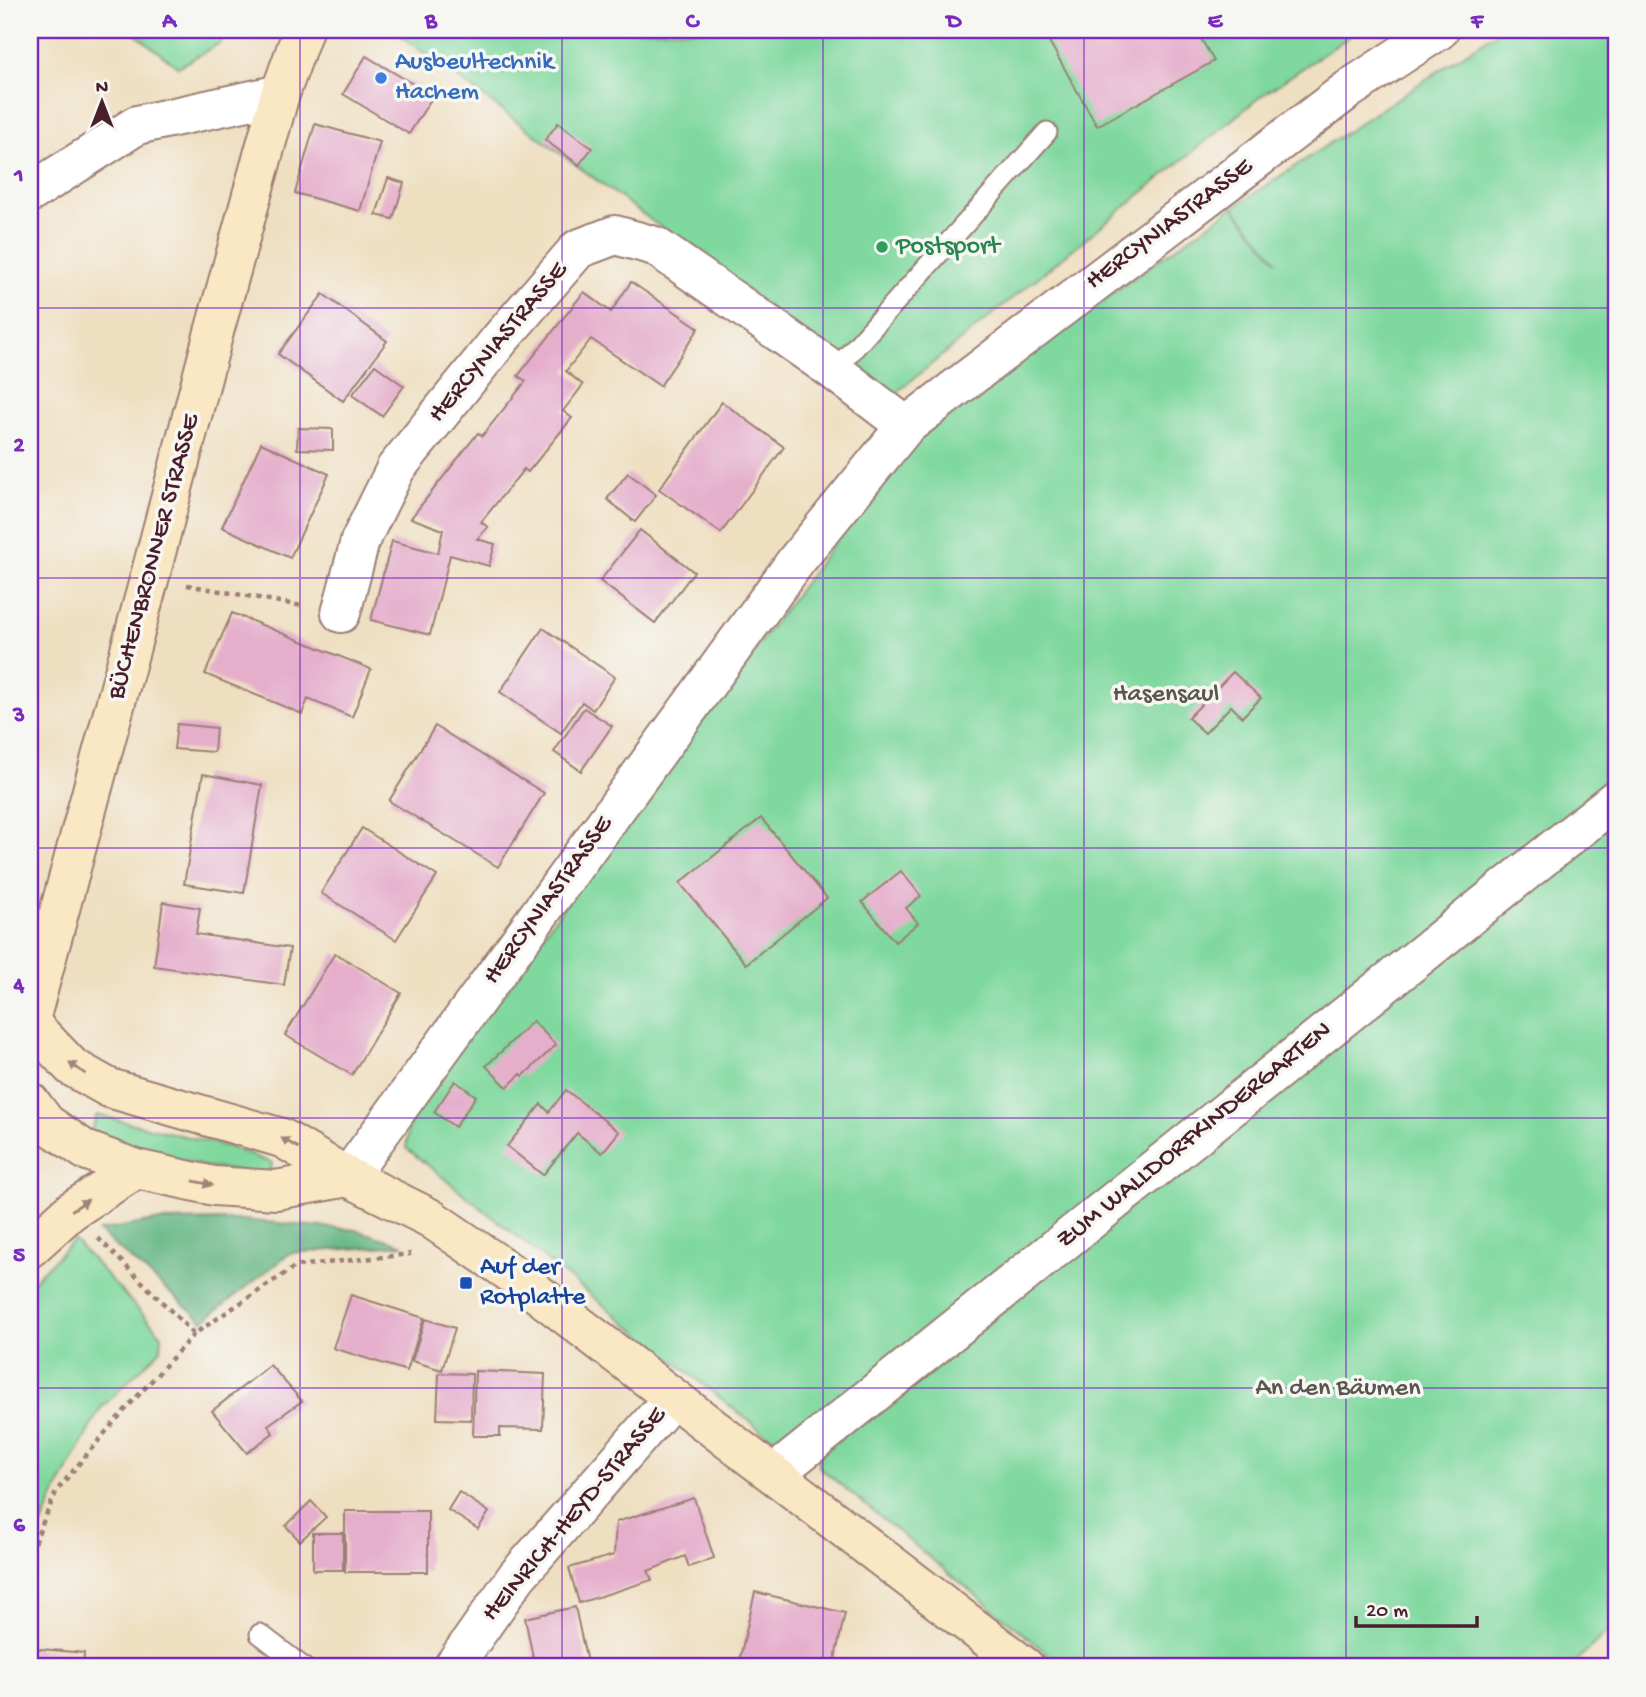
<svg xmlns="http://www.w3.org/2000/svg" width="1646" height="1697" font-family="'Gochi Hand',sans-serif">
<style>
.green{fill:#7fd89e;stroke:#647c64;stroke-width:2}
.forest{fill:#67b885;stroke:#586c58;stroke-width:2}
.building{fill:#e5afcc}
.lines{fill:none;stroke-linecap:round;stroke-linejoin:round}
.lane-casing{stroke:#9c7f76;stroke-width:23}
.street-casing{stroke:#9c7f76;stroke-width:42}
.secondary-casing{stroke:#9c7f76;stroke-width:42}
.path{stroke:#9c7f76;stroke-width:4.5;stroke-dasharray:5 5;stroke-linecap:butt}
.lane{stroke:#fff;stroke-width:19}
.street{stroke:#fff;stroke-width:38}
.secondary{stroke:#fae7c3;stroke-width:38}
.oneway{fill:#a28377}
.grid{fill:none;stroke:#7b2cbf;stroke-width:2;stroke-opacity:0.55}
.shop-dot{fill:#3f7fe0;stroke:#f6f6f2;stroke-width:2.5}
.leisure-dot{fill:#2e9e5b;stroke:#f6f6f2;stroke-width:2.5}
.transit-dot{fill:#1a4fb4;stroke:#f6f6f2;stroke-width:2.5}
.labels{text-anchor:middle;dominant-baseline:central;stroke-width:7;stroke-linejoin:round;paint-order:stroke}
.shop-label{font-size:26px;fill:#366cbe;stroke:#f6f6f2;text-anchor:start}
.street-label{font-size:26px;fill:#4a1f2b;stroke:#f6f6f2}
.leisure-label{font-size:26px;fill:#27864d;stroke:#f6f6f2;text-anchor:start}
.park-label{font-size:26px;fill:#5a564e;stroke:#f6f6f2}
.transit-label{font-size:26px;fill:#164399;stroke:#f6f6f2;text-anchor:start}
.neatline{fill:none;stroke:#7b2cbf;stroke-width:2.5}
.grid-label{font-size:23px;text-anchor:middle;font-weight:bold;fill:#7b2cbf}
</style>
<rect width="100%" height="100%" fill="#f6f6f2"/>
<filter id="ink" filterUnits="userSpaceOnUse"><feTurbulence type="fractalNoise" baseFrequency=".0143" numOctaves="2"/><feDisplacementMap in="SourceGraphic" scale="14" xChannelSelector="R" yChannelSelector="G"/><feConvolveMatrix kernelMatrix="1 2 1 2 8 2 1 2 1" color-interpolation-filters="sRGB"/></filter>
<filter id="wash" filterUnits="userSpaceOnUse"><feTurbulence type="fractalNoise" baseFrequency=".00686" numOctaves="4" result="noise"/><feDisplacementMap in="SourceGraphic" scale="28" xChannelSelector="R" yChannelSelector="G"/><feGaussianBlur stdDeviation="1.57" result="paint"/><feColorMatrix in="noise" values="0 0 0 0 0 0 0 0 0 0 0 0 0 0 0 0 0 1.4 0 .05"/><feComposite in="paint" operator="in"/></filter>
<g filter="url(#wash)">
<rect width="100%" height="100%" fill="#efdfc1"/>
<!-- green -->
<g class="green">
<polygon points="130,30 227,30 220,43 178,67"/>
<polygon points="393,30 1359,30 1261,96 891,397"/>
<polygon points="1500,30 1616,30 1616,789 788,1452 406,1148 409,1122 475,1026 915,434 1233,207 1277,261 1234,207"/>
<polygon points="1616,808 1616,1624 1569,1667 1064,1667 819,1467 819,1448"/>
<polygon points="97,1115 229,1147 272,1163 270,1174 212,1168 137,1150 91,1132"/>
<polygon points="74,1240 162,1335 161,1349 100,1409 57,1490 30,1552 30,1284"/>
</g>
<!-- forest -->
<polygon class="forest" points="244,1220 356,1230 404,1245 290,1253 203,1321 98,1231 155,1221"/>
<g id="blocks">
<!-- building -->
<g class="building">
<polygon points="1057,30 1196,30 1214,61 1097,126 1046,36"/>
<polygon points="366,56 433,96 409,134 343,94"/>
<polygon points="558,123 592,148 579,165 545,140"/>
<polygon points="315,124 380,142 360,211 295,193"/>
<polygon points="388,178 404,183 393,219 376,215"/>
<polygon points="631,282 699,328 660,386 591,339 566,371 583,385 563,411 572,418 528,472 524,469 481,522 488,527 477,539 495,544 489,566 450,555 430,635 371,620 392,541 438,553 443,530 411,518 478,433 482,436 526,381 518,376 584,292 611,312"/>
<polygon points="323,294 387,341 343,401 278,354"/>
<polygon points="375,365 404,386 382,416 352,395"/>
<polygon points="722,402 784,447 721,533 659,489"/>
<polygon points="298,428 333,429 333,450 297,449"/>
<polygon points="261,443 329,474 290,558 222,527"/>
<polygon points="628,473 656,495 635,522 607,499"/>
<polygon points="640,530 694,572 655,623 600,581"/>
<polygon points="232,613 371,669 352,717 308,699 302,714 205,674"/>
<polygon points="543,628 615,677 593,710 582,702 561,733 500,692"/>
<polygon points="1233,672 1261,698 1242,717 1231,706 1205,733 1188,718"/>
<polygon points="584,708 612,726 581,771 554,752"/>
<polygon points="177,724 216,728 214,752 174,749"/>
<polygon points="435,726 544,793 498,867 389,801"/>
<polygon points="203,774 262,785 244,893 184,884"/>
<polygon points="761,818 827,898 746,964 680,883"/>
<polygon points="362,828 437,876 396,940 321,893"/>
<polygon points="901,871 921,896 906,908 918,923 895,942 862,902"/>
<polygon points="163,902 200,908 196,934 290,948 284,985 154,966"/>
<polygon points="335,953 401,993 352,1075 285,1035"/>
<polygon points="533,1021 556,1045 523,1076 521,1074 507,1087 486,1066"/>
<polygon points="455,1081 476,1096 455,1127 434,1112"/>
<polygon points="566,1090 619,1132 602,1153 577,1133 543,1175 507,1146 541,1104 549,1112"/>
<polygon points="351,1295 424,1318 407,1371 333,1348"/>
<polygon points="425,1319 455,1328 442,1370 412,1361"/>
<polygon points="270,1365 302,1401 268,1425 273,1433 247,1453 212,1411"/>
<polygon points="475,1371 545,1374 543,1429 500,1428 500,1436 473,1436"/>
<polygon points="439,1373 472,1374 471,1420 437,1419"/>
<polygon points="459,1492 489,1512 478,1529 448,1510"/>
<polygon points="694,1498 714,1558 689,1567 685,1556 648,1571 652,1580 579,1603 569,1568 614,1555 616,1522"/>
<polygon points="311,1501 326,1517 300,1541 286,1526"/>
<rect x="345" y="1511" width="83" height="61"/>
<rect x="313" y="1533" width="30" height="37"/>
<polygon points="755,1592 845,1613 833,1667 738,1667"/>
<polygon points="575,1607 588,1667 535,1667 525,1618"/>
<polygon points="30,1648 84,1653 83,1667 30,1667"/>
<polygon points="861,1659 895,1666 895,1667 859,1667"/>
<polygon points="124,1662 147,1666 147,1667 123,1667"/>
</g>
</g>
</g>
<g filter="url(#ink)">
<use href="#blocks" fill-opacity="0" stroke="#9c7f76" stroke-width="2"/>
<g class="lines">
<!-- lane casing -->
<g class="lane-casing">
<g id="lane">
<polyline points="833,370 842,362 1047,132"/>
<polyline points="260,1634 303,1667"/>
</g>
</g>
<!-- street casing -->
<g class="street-casing">
<g id="street">
<polyline points="30,193 137,125 280,94"/>
<polyline points="341,613 360,541 396,468 501,338 578,249 615,235 655,246 833,370 906,426"/>
<polyline points="348,1177 796,561 906,426 1349,89 1439,30"/>
<polyline points="774,1474 1616,799"/>
<polyline points="453,1667 517,1576 673,1398"/>
</g>
</g>
<!-- secondary casing -->
<g class="secondary-casing">
<g id="secondary">
<polyline points="30,1020 150,576 214,332 280,94 303,30"/>
<polyline points="30,1023 72,1067 109,1088 282,1138 348,1177 430,1218 508,1271 1025,1667"/>
<polyline points="30,1102 46,1123 85,1150 136,1169 214,1186 276,1190 348,1177"/>
<polyline points="30,1248 71,1211 136,1169"/>
</g>
</g>
<!-- path -->
<g class="path">
<polyline points="187,585 302,606"/>
<polyline points="98,1238 194,1334"/>
<polyline points="30,1552 57,1490 115,1421 194,1334 296,1266 411,1254"/>
</g>
<!-- lane -->
<use href="#lane" class="lane"/>
<!-- street -->
<use href="#street" class="street"/>
<!-- secondary -->
<use href="#secondary" class="secondary"/>
</g>
<!-- one-way arrows -->
<defs><path id="oneway-solid" d="M-6-.8H1V-3.2L6.5 0L1 3.2V.8H-6Z" transform="scale(1.75)"/></defs>
<g class="oneway">
<use href="#oneway-solid" transform="translate(77 1068) rotate(-145)"/>
<use href="#oneway-solid" transform="translate(290 1143) rotate(-151)"/>
<use href="#oneway-solid" transform="translate(203 1183) rotate(12)"/>
<use href="#oneway-solid" transform="translate(80 1205) rotate(-33)"/>
</g>
</g>
<!-- grid -->
<path class="grid" d="M300,30v1637M562,30v1637M823,30v1637M1084,30v1637M1346,30v1637M30,308h1586M30,578h1586M30,848h1586M30,1118h1586M30,1388h1586"/>
<!-- markers -->
<circle class="shop-dot" cx="381" cy="78" r="7"/>
<circle class="leisure-dot" cx="882" cy="247" r="7"/>
<rect class="transit-dot" x="459" y="1276" width="14" height="14" rx="3.5"/>
<g class="labels">
<!-- shop labels -->
<g class="shop-label">
<text x="395" y="63">Ausbeultechnik<tspan x="395" dy="30">Hachem</tspan></text>
</g>
<!-- street labels -->
<g class="street-label">
<text transform="translate(1170 225) rotate(-37)">HERCYNIASTRASSE</text>
<text transform="translate(499 343) rotate(-50)">HERCYNIASTRASSE</text>
<text transform="translate(155 557) rotate(-75)">BÜCHENBRONNER STRASSE</text>
<text transform="translate(549 901) rotate(-54)">HERCYNIASTRASSE</text>
<text transform="translate(1195 1136) rotate(-39)">ZUM WALLDORFKINDERGARTEN</text>
<text transform="translate(575 1515) rotate(-50)">HEINRICH-HEYD-STRASSE</text>
</g>
<!-- leisure labels -->
<g class="leisure-label">
<text x="896" y="247">Postsport</text>
</g>
<!-- park labels -->
<g class="park-label">
<text x="1166" y="695">Hasensaul</text>
<text x="1338" y="1389">An den Bäumen</text>
</g>
<!-- transit labels -->
<g class="transit-label">
<text x="480" y="1268">Auf der<tspan x="480" dy="30">Rotplatte</tspan></text>
</g>
</g>
<!-- margin -->
<rect width="1646" height="1697" fill="none" stroke="#f6f6f2" stroke-width="77"/>
<!-- north arrow -->
<g transform="translate(102 102)" stroke="#f6f6f2" stroke-width="5" paint-order="stroke">
<path d="M0-5L12 26L0 18L-12 26Z" fill="#4a1f2b"/>
<text y="-10" font-size="19" font-weight="bold" text-anchor="middle" fill="#4a1f2b">N</text>
</g>
<!-- scale -->
<path d="M1356 1616v10h121v-10" fill="none" stroke="#4a1f2b" stroke-width="3.5"/>
<text x="1366" y="1616" font-size="21" fill="#4a1f2b" stroke="#f6f6f2" stroke-width="5" paint-order="stroke">20 m</text>
<rect x="38" y="38" width="1570" height="1620" class="neatline"/>
<g class="grid-label">
<text x="169" y="27">A</text>
<text x="431" y="27">B</text>
<text x="692" y="27">C</text>
<text x="954" y="27">D</text>
<text x="1215" y="27">E</text>
<text x="1477" y="27">F</text>
<text x="19" y="181">1</text>
<text x="19" y="451">2</text>
<text x="19" y="721">3</text>
<text x="19" y="991">4</text>
<text x="19" y="1261">5</text>
<text x="19" y="1531">6</text>
</g>
</svg>
